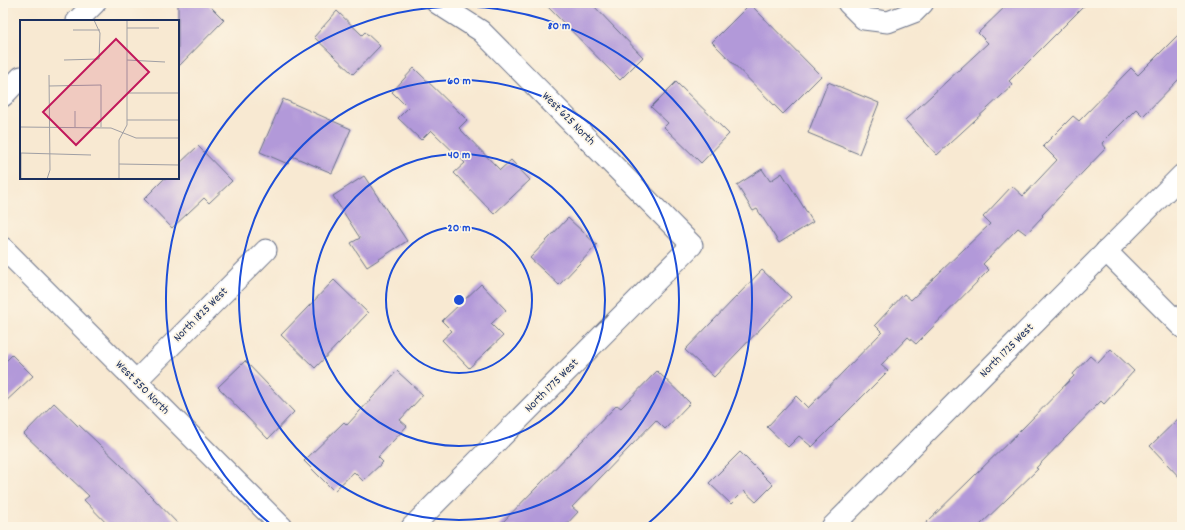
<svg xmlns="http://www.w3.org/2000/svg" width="1185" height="530" font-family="Dekko,sans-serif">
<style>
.building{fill:#b299d9}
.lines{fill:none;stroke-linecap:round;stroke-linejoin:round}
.street-casing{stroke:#687087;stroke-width:23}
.street{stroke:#fff;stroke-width:21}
.ring{fill:none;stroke:#1d4ed8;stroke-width:2}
.labels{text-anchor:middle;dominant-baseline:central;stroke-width:3.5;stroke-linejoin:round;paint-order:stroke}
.street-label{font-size:12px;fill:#1b2f5e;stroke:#fcf5e5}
.inset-road{fill:none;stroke:#a09fa4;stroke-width:1}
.view{fill:#c2185b;fill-opacity:0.15;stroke:#c2185b;stroke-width:2}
.inset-edge{fill:none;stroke:#1b2f5e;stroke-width:2}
.centre{fill:#1d4ed8;stroke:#fcf5e5;stroke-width:2}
.ring-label{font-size:12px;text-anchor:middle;font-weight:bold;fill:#1d4ed8;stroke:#fcf5e5;stroke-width:3.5;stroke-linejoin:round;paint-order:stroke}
</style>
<rect width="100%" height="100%" fill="#fcf5e5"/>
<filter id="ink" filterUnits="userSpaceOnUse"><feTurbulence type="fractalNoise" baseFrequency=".025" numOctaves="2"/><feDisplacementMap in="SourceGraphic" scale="8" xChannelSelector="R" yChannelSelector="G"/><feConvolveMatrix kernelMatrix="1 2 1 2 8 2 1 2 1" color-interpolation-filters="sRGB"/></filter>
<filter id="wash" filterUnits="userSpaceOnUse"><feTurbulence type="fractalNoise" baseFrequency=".012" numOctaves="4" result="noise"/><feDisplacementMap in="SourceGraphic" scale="16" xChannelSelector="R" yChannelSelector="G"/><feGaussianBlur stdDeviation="0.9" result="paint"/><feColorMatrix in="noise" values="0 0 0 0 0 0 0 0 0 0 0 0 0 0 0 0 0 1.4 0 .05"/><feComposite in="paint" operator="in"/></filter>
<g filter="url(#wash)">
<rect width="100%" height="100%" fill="#f8e9d2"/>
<g id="blocks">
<!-- building -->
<g class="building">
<polygon points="178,3 207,3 224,20 178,67"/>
<polygon points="544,3 591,3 643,57 620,80"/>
<polygon points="1009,3 1087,3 1009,81 1013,85 937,155 905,120 988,43 978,33"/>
<polygon points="750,4 821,76 783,114 712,42"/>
<polygon points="337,11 362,35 365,32 380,46 353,74 314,37"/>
<polygon points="1182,31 1182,76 1143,116 1136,109 1102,143 1106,148 1042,215 1043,216 1026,234 1018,228 983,264 989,270 916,344 908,337 881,365 888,371 812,447 799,436 788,447 767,427 796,396 808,408 882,332 875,325 904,294 911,300 990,224 983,217 1012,186 1023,196 1057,160 1043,146 1073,116 1079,121 1131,68 1138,75"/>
<polygon points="414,68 467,120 459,128 500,170 511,160 530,180 494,214 454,173 465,163 431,130 421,140 398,118 408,108 392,92"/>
<polygon points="676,82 729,134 701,163 664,127 668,123 651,107"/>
<polygon points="828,82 879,103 859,154 808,133"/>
<polygon points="283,99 351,129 332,173 292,156 288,164 260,152"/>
<polygon points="198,146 232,181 209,203 204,198 172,228 144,199 165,178 178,178 178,165"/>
<polygon points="762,169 770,181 782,173 813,222 779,243 757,209 753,211 737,185"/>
<polygon points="364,176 407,241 367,267 351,243 360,238 333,196"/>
<polygon points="568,218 597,245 559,285 530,258"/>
<polygon points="762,270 791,297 714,377 685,350"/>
<polygon points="334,280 368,313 315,368 281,335"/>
<polygon points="481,284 506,310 491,324 503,336 469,368 442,340 452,331 442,321"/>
<polygon points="1111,349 1134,371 1104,404 1101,401 1036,468 1038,469 978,527 922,527 1023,428 1074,376 1073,374 1090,356 1098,363"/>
<polygon points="12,355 33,376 3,404 3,364"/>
<polygon points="245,361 294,412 268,439 218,387"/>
<polygon points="397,371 423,395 400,420 407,426 378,457 383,462 363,481 354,472 334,491 304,461 344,422 347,425"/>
<polygon points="657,371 690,403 665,429 656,420 572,507 578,512 564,527 498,527 617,405 621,408"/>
<polygon points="54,403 78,426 79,425 120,464 181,527 110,527 84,500 89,496 24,434"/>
<polygon points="1182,415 1182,480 1150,446"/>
<polygon points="740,452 773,485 756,502 744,491 731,504 709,483"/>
</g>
</g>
</g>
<g filter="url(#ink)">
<use href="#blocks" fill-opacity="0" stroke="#687087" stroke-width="1"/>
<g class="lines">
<!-- street casing -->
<g class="street-casing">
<g id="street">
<polyline points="848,3 864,19 888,22 914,12 923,3"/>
<polyline points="77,21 95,3"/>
<polyline points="3,96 21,77"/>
<polyline points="3,248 282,527"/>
<polyline points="1106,251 1182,327"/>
<polyline points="136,381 266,250"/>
<polyline points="412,527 692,245 481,31 437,3"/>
<polyline points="832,527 1182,175"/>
</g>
</g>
<!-- street -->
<use href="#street" class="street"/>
</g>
</g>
<!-- distance rings -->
<g class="ring">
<circle cx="459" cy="300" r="73"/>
<circle cx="459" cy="300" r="146"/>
<circle cx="459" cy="300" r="220"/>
<path d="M273 526A293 293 0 1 1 645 526"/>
</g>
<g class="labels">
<!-- street labels -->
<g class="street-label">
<text transform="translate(568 119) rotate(45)">West 625 North</text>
<text transform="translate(201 315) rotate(-45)">North 1825 West</text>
<text transform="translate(1007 351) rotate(-45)">North 1725 West</text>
<text transform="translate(552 386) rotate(-45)">North 1775 West</text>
<text transform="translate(142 388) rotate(45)">West 550 North</text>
</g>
</g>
<!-- overview -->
<g transform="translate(20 20)">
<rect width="159" height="159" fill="#f8e9d2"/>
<path class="inset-road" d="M107,8h32M53,10h27M44,40l35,-1 1,-26 -6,-13M107,40l38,2M29,66l52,-1v42M107,73h52M55,91v16M107,100h52M0,107l91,1 25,10h43M99,144l60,1M1,159v-26l70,2M27,159l3,-9 -1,-95M99,159v-39l8,-15v-105"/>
<path class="view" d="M96,19l33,33 -73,73 -33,-33z"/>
<rect width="159" height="159" class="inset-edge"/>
</g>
<circle cx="459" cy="300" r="6" class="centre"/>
<g class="ring-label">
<text x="559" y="29">80 m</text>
<text x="459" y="84">60 m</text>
<text x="459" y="158">40 m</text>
<text x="459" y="231">20 m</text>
</g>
<!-- margin -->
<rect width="1185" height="530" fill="none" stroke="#fcf5e5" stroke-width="16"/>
</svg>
